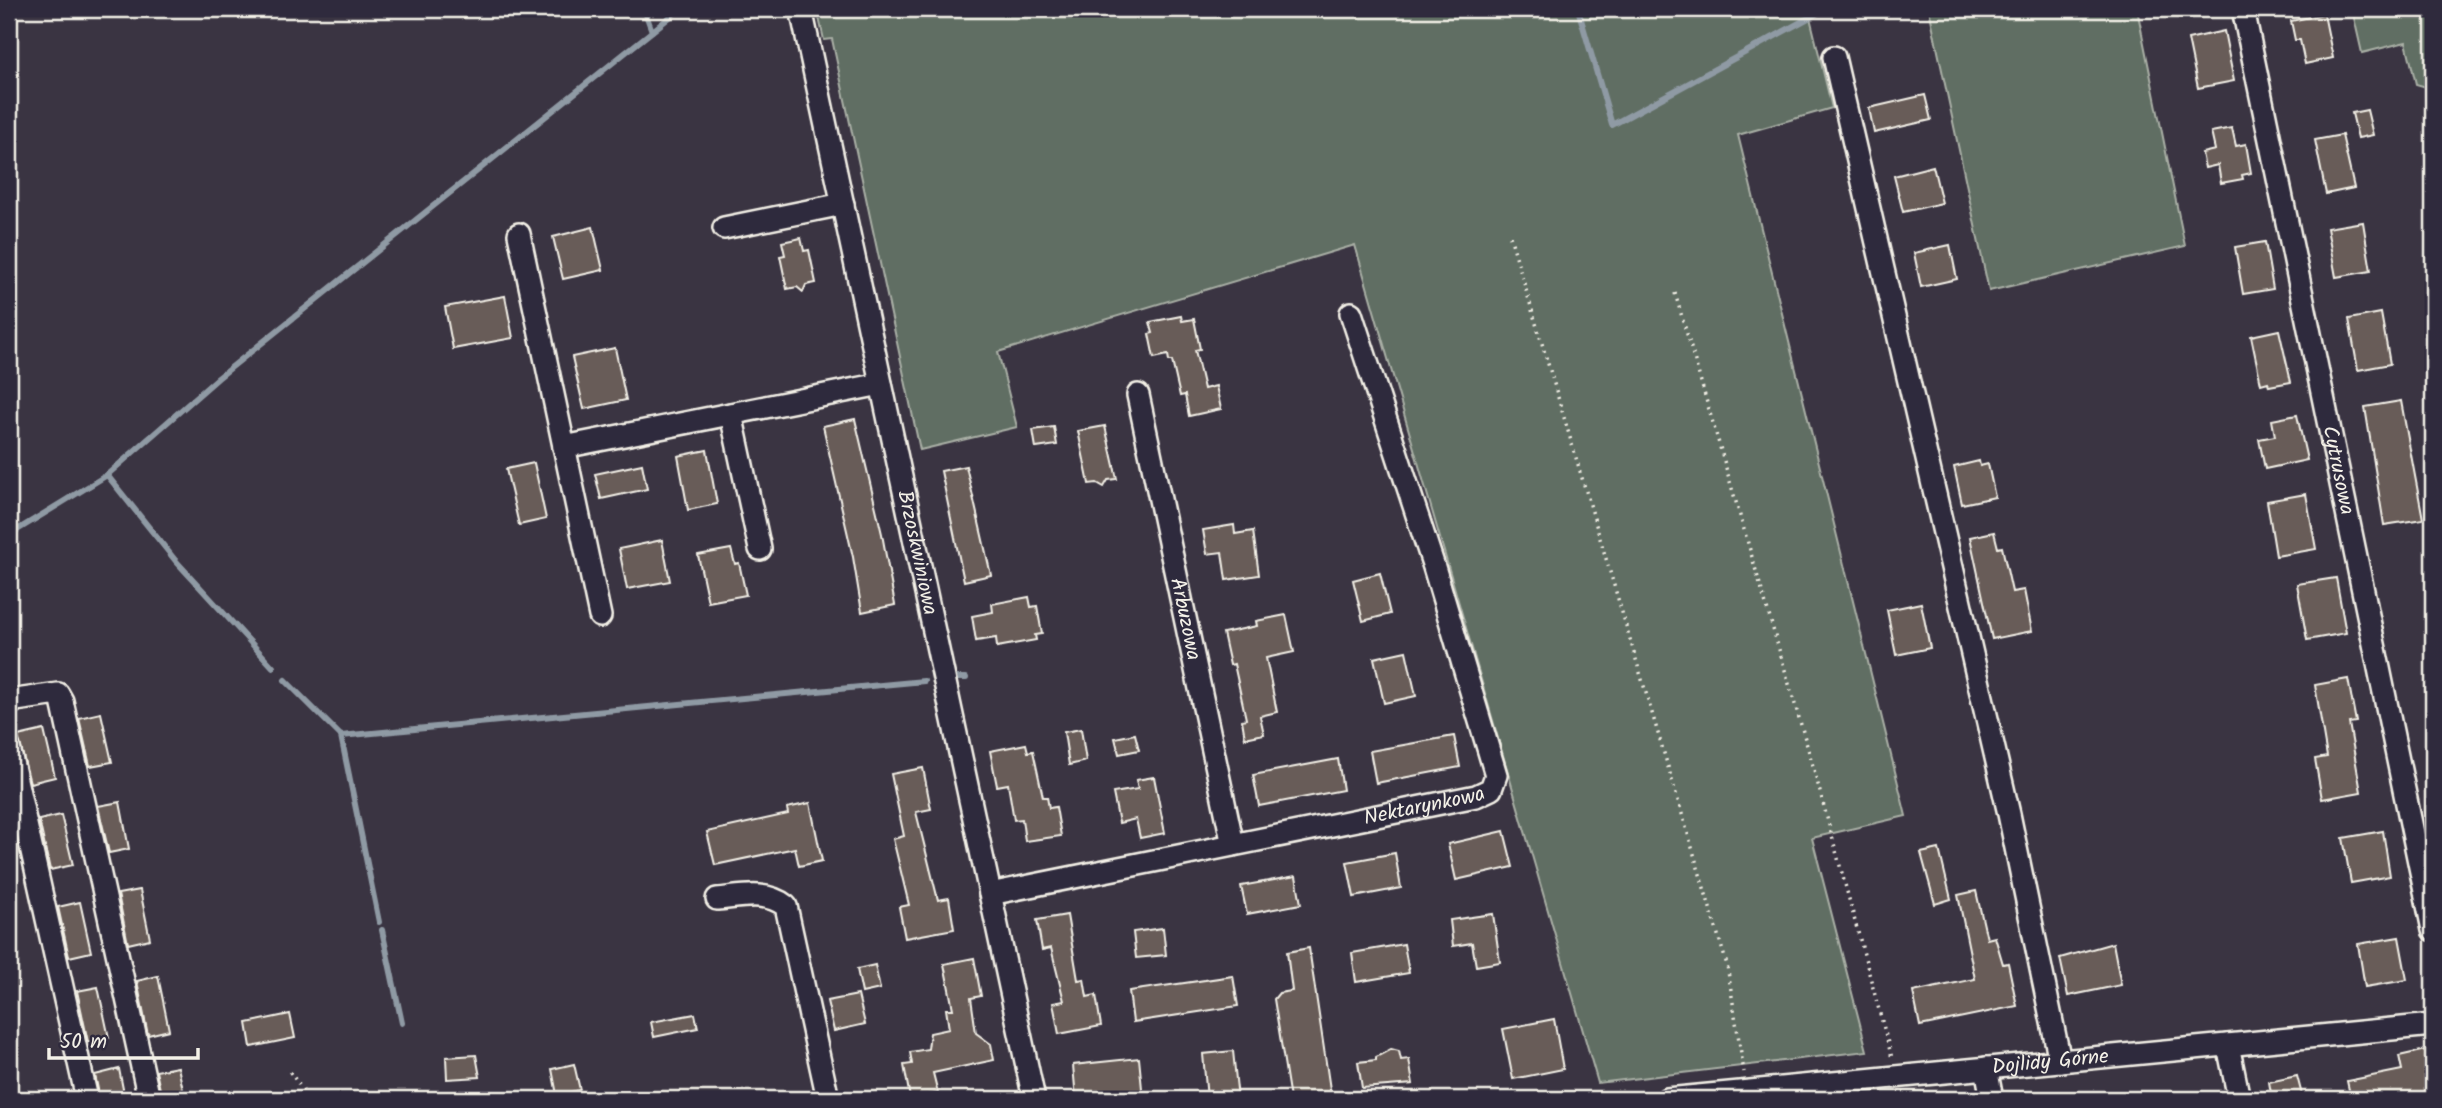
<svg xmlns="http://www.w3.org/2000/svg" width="2442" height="1108" font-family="Kalam,sans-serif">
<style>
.green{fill:#606e64;stroke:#aab0a6;stroke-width:2}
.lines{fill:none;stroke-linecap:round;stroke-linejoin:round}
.stream{stroke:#8f9aa4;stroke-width:6}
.building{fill:#685c58;stroke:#f4f1e8;stroke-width:2}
.minor-casing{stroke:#f4f1e8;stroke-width:26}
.path{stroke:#f4f1e8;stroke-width:3.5;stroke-dasharray:2 5;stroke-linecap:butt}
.minor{stroke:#2f2a3d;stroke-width:21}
.labels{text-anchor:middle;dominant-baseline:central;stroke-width:5;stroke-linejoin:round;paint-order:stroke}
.street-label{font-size:21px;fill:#f4f1e8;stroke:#2f2a3d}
</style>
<rect width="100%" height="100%" fill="#3a3442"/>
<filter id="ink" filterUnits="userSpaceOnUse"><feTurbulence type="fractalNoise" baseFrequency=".0143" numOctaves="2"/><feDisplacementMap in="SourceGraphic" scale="14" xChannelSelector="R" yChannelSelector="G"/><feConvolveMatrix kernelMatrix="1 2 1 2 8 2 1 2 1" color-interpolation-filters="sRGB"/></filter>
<g filter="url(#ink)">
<!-- green -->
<g class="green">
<polygon points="817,9 1808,9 1832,108 1738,135 1906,816 1812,838 1867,1051 1598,1083 1355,245 998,352 1017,427 920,450 832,39 824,40"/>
<polygon points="1929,9 2137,9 2185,246 1989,291"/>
<polygon points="2352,9 2433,9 2433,89 2416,84 2406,42 2362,53"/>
</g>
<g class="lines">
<!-- stream -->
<g class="stream">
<polyline points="644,9 652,31"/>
<polyline points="1578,9 1612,125 1825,9"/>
<polyline points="107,475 175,560 273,667"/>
<polyline points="9,535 107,475 218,378 680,9"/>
<polyline points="958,678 966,678"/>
<polyline points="285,680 341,736 924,681"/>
<polyline points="341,736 379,922"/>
<polyline points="382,930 402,1023"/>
</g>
</g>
<!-- building -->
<g class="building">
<polygon points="2324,14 2333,58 2305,64 2300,40 2295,40 2291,21"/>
<polygon points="2224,31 2234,81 2198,88 2188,39"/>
<polygon points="1925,95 1931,120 1874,133 1869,108"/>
<polygon points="2367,110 2373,135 2358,138 2352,113"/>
<polygon points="2232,128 2236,146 2246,144 2251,173 2242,175 2243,179 2221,183 2218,165 2205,168 2202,153 2215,150 2211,132"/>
<polygon points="2342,135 2354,188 2326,194 2315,140"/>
<polygon points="1933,166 1942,203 1903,212 1894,176"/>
<polygon points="2363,222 2371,271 2336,277 2327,228"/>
<polygon points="593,227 603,270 563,279 553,237"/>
<polygon points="801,238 804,251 809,250 816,283 806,285 803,292 797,287 787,289 780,256 785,255 782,242"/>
<polygon points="2265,242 2273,289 2243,294 2235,247"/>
<polygon points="1950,245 1957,279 1921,287 1914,253"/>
<polygon points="505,296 513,338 453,349 445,307"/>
<polygon points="2381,313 2390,364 2358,370 2349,319"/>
<polygon points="1181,316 1182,321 1194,319 1200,349 1195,350 1204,389 1216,386 1221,409 1189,416 1185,395 1180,396 1172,361 1169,361 1168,355 1154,358 1149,334 1153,333 1150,322"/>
<polygon points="2279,330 2291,382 2269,386 2268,382 2261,384 2251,336"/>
<polygon points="615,348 626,400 584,409 572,357"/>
<polygon points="2401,401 2423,519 2384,525 2365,407"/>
<polygon points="2297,415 2307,460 2265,469 2259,439 2275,436 2272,420"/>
<polygon points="855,419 882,534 895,605 862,612 853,557 823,426"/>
<polygon points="1105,426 1117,479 1108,480 1104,487 1097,483 1089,484 1078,431"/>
<polygon points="1054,427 1057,445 1036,448 1033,430"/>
<polygon points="707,450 717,504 688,510 678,456"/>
<polygon points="1979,461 1980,466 1988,464 1995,497 1962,504 1954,467"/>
<polygon points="534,463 546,519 519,525 506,469"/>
<polygon points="642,464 647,489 601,499 595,474"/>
<polygon points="966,466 991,575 964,581 941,471"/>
<polygon points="2306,494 2316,549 2276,556 2267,501"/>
<polygon points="1234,525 1235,534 1253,531 1259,575 1226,580 1222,552 1207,554 1203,530"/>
<polygon points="1994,532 1998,548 2002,547 2012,592 2024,590 2032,631 1992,639 1970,537"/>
<polygon points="662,540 670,581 627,589 619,549"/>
<polygon points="731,549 735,564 739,563 746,595 708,602 698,555"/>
<polygon points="1380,573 1390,614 1363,621 1353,580"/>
<polygon points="2336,578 2346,633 2307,640 2297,584"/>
<polygon points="1029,597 1031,607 1037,606 1042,634 1035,635 1036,640 997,647 996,638 976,641 972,616 993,612 992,604"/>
<polygon points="1921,603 1930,648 1896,655 1887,610"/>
<polygon points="1286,615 1294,652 1266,658 1277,712 1260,716 1264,734 1245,738 1242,720 1246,719 1234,664 1230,665 1223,633 1257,626 1256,621"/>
<polygon points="1406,651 1416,696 1384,703 1374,658"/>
<polygon points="2348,679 2356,722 2349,723 2361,792 2322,799 2315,759 2327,757 2315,685"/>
<polygon points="101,713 112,762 90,766 79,718"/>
<polygon points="1081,729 1086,761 1069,765 1064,732"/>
<polygon points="44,730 55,777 30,783 18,736"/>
<polygon points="1135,734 1139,750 1119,754 1115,738"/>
<polygon points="1454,736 1460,767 1376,783 1370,751"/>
<polygon points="1026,744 1028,752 1033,751 1043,797 1047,797 1049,808 1056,807 1061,836 1025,841 1022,819 1014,820 1008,784 997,786 990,751"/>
<polygon points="1338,759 1343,790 1259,806 1253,775"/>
<polygon points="923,768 931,809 916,812 938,900 949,898 954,929 905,938 899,907 909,905 893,839 904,836 891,774"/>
<polygon points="1154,777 1165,833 1140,838 1136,819 1119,823 1113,793 1138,789 1136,780"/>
<polygon points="120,802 129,849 109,853 98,806"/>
<polygon points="810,803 822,861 799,866 795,848 715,865 707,832 788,814 787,808"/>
<polygon points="61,815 73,865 50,870 39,820"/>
<polygon points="1504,831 1513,867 1456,880 1448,844"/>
<polygon points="2383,831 2390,876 2351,883 2343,838"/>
<polygon points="1939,849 1951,899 1935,904 1921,853"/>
<polygon points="1395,853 1401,888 1354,897 1347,862"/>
<polygon points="1296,876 1301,904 1247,914 1241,886"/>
<polygon points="140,890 150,939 128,944 118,894"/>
<polygon points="1976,891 1987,939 1995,937 2003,964 2008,963 2017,1006 1920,1026 1913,992 1975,979 1958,895"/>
<polygon points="80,902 91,952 69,957 58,907"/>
<polygon points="1493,914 1500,962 1476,966 1472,943 1453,946 1450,920"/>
<polygon points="1067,915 1078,980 1084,979 1087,997 1096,995 1101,1026 1059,1034 1053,1003 1064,1001 1051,948 1042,950 1037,920"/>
<polygon points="1163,928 1166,955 1136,958 1133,932"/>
<polygon points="2399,937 2407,980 2365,987 2358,944"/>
<polygon points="2113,943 2121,985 2068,996 2060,958"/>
<polygon points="1404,944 1409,973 1356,982 1352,953"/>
<polygon points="1309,948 1331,1096 1290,1099 1274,999 1279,993 1292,991 1287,952"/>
<polygon points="974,958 981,996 971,998 976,1033 991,1044 994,1060 933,1073 938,1093 910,1098 904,1065 912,1064 910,1052 928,1049 930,1033 949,1029 946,1009 953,1009 944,964"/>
<polygon points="875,965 880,989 862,993 857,969"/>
<polygon points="158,976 169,1030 148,1035 137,981"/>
<polygon points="1233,976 1238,1006 1133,1022 1129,991"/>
<polygon points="98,987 109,1038 88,1042 77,991"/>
<polygon points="858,995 865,1024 834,1031 827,1001"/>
<polygon points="290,1014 295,1038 251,1047 247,1023"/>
<polygon points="695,1014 698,1028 654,1037 651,1022"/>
<polygon points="1554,1019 1563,1069 1513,1079 1503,1029"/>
<polygon points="1391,1049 1399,1051 1401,1060 1409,1059 1413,1084 1362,1088 1358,1062 1376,1060 1376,1057"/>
<polygon points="2430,1049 2433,1092 2404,1099 2351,1099 2347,1081 2402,1070 2399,1056"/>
<polygon points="1233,1051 1238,1099 1207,1099 1203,1054"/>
<polygon points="476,1055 480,1077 447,1079 446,1057"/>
<polygon points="1139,1058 1143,1099 1076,1099 1073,1065"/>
<polygon points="574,1064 580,1090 557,1095 552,1069"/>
<polygon points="178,1067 185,1099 162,1099 156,1071"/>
<polygon points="119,1069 125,1099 100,1099 95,1075"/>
<polygon points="2297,1076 2303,1099 2272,1099 2269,1082"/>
</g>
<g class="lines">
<!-- minor casing -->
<g class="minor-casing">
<g id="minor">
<path id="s1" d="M801,9l233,1090"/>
<path id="s2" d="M2243,9l190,921"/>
<polyline points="1834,57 2009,814 2060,1061"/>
<polyline points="724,228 843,204"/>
<polyline points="519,234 600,616"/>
<path id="s3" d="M1138,395l95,450"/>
<polyline points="731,414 760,549"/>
<polyline points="564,447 881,384"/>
<polyline points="9,705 16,700 58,694 62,701 149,1099"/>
<polyline points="9,748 87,1099"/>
<path id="s4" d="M990,894l486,-98 15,-7 5,-14 -62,-208 -83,-254"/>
<path d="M717,899c25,-2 48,-9 69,7l42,193"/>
<polyline points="2228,1045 2239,1099"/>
<polyline points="1986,1068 1992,1099"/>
<path id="s5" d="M1667,1099l766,-74"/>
</g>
</g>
<!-- path -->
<g class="path">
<polyline points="1510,236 1727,965 1744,1072"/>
<polyline points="1675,293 1813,766 1892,1058"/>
<polyline points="290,1072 309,1099"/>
</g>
<!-- minor -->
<use href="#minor" class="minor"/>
</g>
</g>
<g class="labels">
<!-- street labels -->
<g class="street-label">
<text stroke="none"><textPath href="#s2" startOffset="471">Cytrusowa</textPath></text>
<text stroke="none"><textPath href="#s1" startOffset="556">Brzoskwiniowa</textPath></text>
<text stroke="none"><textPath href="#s3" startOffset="229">Arbuzowa</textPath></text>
<text stroke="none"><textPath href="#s4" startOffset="443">Nektarynkowa</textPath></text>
<text stroke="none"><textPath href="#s5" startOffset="385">Dojlidy Górne</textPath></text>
</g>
</g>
<!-- margin -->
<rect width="2442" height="1108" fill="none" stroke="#2f2a3d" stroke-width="35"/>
<rect x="18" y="18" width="2407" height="1073" fill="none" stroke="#f4f1e8" stroke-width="2.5" filter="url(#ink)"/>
<!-- scale -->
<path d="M49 1048v10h149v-10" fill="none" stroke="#f4f1e8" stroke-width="3.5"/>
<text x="60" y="1048" font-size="21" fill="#f4f1e8" stroke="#2f2a3d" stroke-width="5" paint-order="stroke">50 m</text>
</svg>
